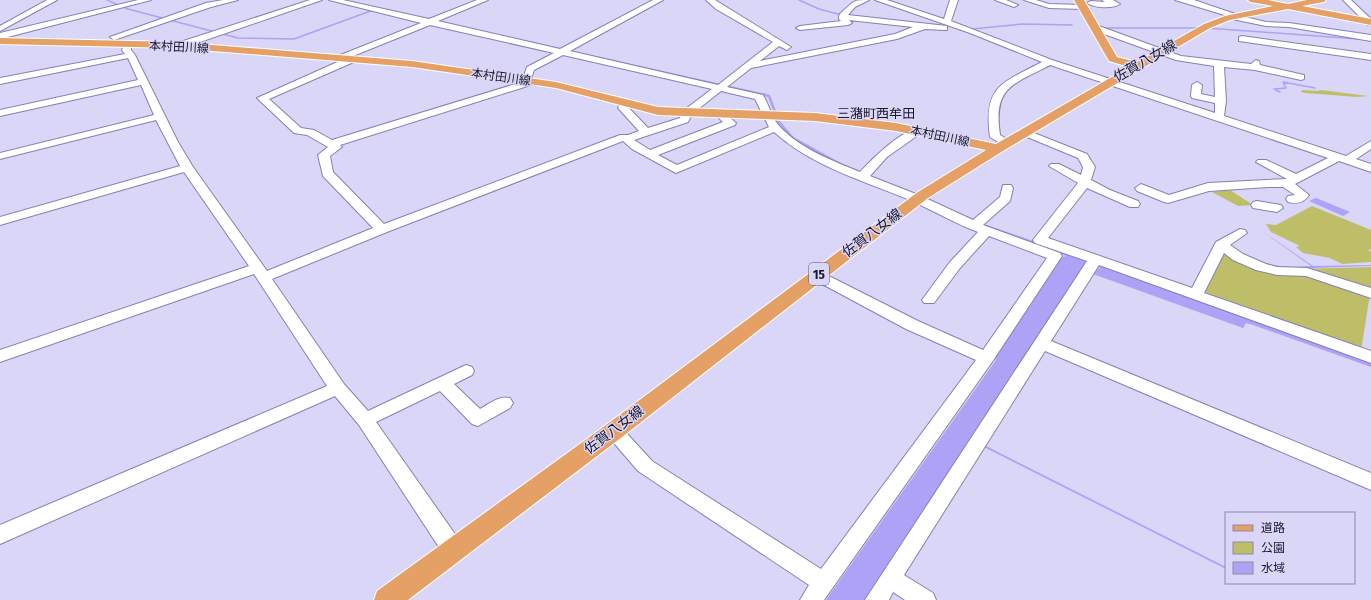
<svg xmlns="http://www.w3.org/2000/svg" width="1371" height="600" font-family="'Fira Sans Condensed','Noto Sans JP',sans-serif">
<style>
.green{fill:#bebe69}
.water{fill:#aca2f6}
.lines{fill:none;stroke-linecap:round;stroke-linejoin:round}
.stream-far1{stroke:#aca2f6;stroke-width:1.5}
.stream{stroke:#aca2f6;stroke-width:2.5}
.minor-casing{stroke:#8580b2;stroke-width:2}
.major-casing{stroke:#fff;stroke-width:2}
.minor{fill:#fff;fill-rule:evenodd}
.major{fill:#e5a066;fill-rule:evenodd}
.labels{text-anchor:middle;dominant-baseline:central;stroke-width:3;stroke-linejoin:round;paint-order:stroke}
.far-street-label{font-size:12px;fill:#19172a;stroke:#d9d6f7}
.far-quarter-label{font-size:13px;fill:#19172a;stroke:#d9d6f7}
.shield{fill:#d9d6f7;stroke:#535068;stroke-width:1}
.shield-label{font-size:13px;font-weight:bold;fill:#19172a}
.street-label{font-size:14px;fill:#19172a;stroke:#d9d6f7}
</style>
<rect width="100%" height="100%" fill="#d9d6f7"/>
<!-- green -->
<g class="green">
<polygon points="1302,90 1318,91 1321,90 1368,96 1357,97 1306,93 1301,92"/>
<polygon points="1230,190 1253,205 1238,206 1212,192"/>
<polygon points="1312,206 1371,230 1371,249 1368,250 1371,252 1371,262 1342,264 1330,258 1303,253 1296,247 1300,246 1271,232 1266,224 1276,225"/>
<polygon points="1221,250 1231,255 1370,294 1361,351 1217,301 1204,290"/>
<polygon points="1371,267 1371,291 1302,269"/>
</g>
<!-- water -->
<g class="water">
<polygon points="1316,198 1350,212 1343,216 1309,201"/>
<polygon points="928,200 984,224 1088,260 864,600 826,600 996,360 993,355 1062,257 1066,256 974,222"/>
<path d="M1256,227l57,39 58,-1v1l-87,3 -28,-6 -13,-8c29,11 37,13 68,11z"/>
<polygon points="1101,266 1371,362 1371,367 1253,325 1246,323 1243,328 1093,274"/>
<polygon points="984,445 1226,567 1226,569 984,447"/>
</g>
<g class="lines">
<!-- stream-far1 -->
<g class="stream-far1">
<polyline points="107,0 128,9 238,38 294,39 376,9"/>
<polyline points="799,0 819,9 842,15"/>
<polyline points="1103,28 1202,28"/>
<polyline points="1207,28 1371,40"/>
<polyline points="972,29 1022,24 1072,25"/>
<polyline points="525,41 767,95"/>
<polyline points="1280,92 1274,89 1286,88 1283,82 1315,88"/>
</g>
<!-- stream -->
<polyline class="stream" points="762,94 769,96 779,122 793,138 842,165"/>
<!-- minor casing -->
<g class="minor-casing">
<g id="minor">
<polygon points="47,0 57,0 0,31 0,26"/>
<polygon points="138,0 151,0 0,39 0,33"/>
<polygon points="223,0 238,0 211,7 117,39 114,40 110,37 206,3"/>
<polygon points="310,0 322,0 197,43 175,48 171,45"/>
<path d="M329,0h14l86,19 48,-19h11l-50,21 122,28 93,-49h10l-93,51 148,34 55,-43 -57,-33 -10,-9h9l76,47 -4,3 -8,-4 -19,15 135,-27 18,-7 -64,-7 3,3 -4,2 -48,5 -4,-2 4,-2 41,-5 -2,-2c0,-5 1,-5 4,-8 12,-10 9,-11 26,-11l-14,7 -7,8 99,11v4h-3l-19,-1 -28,10 -146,29 -24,19 36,8c6,10 9,24 17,32 21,22 53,34 80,45 10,-11 46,-47 61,-43l1,2 -1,2 -34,24 -17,19 51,20 52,24 27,-23 3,-12h8l2,3 -3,13 -27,24 77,28 2,3 -70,106 -168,238h-24l9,-15 -171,-114 -30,-35 -3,-5 3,-5 6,-2 6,2 32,35 169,108 155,-209 -70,-31 -95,-51 -2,-3 2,-3h10l97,49 65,29 64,-92 -58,-22 -29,32 -26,35h-10l-2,-3 28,-38 28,-30c-22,-8 -44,-21 -66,-31 -47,-20 -99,-34 -138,-69l-98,41 -44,-24 -9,-8 -236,91 -115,47 72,105 24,27 98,-46 6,2 2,4 -2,4 -18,9 26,25c9,-5 19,-14 30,-11l3,5 -3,5 -32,18 -6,-2 -32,-33 -64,31 86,122 3,7 -3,7 -8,2 -8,-2 -87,-133 -24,-29 -335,148v-19l327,-139 -73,-112 -254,88v-12l249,-84 -65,-94 -184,53v-8l180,-51 -24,-46 -156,39v-6l154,-38 -13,-30 -141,31v-6l138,-30 -10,-22 -128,26v-6l125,-24 -3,-4 3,-8h6v8l4,5 43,87 15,25 74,104 106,-43 -50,-52 -5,-21 10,-8 -21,-12 -13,-2 -37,-35 85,-38h-4v-4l83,-33zM430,25l124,28 -27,14 -5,15 -190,58 -18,-10 -13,-2 -32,-29 87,-38v-4l-3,-1zM563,55l149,34 -29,22 -3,7 -32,10 -20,-21v-5h-8l-2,6 21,23 -11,4h-8l-236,89 -51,-52 -3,-16 12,-9 -2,-2 194,-61 2,-2 -5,-3 3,-9zM721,91l34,8 14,28 -92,38 -19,-10 77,-30 1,-2 -7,-6 -1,-5h-8l-1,6 4,4 -73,28 -16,-10 54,-18 4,-8z"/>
<path d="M875,0h12l57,19 6,-19h8l-7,21 101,39 163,53v-10l-23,-5 -1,-2 1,-11 5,-3 5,3 -1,9 14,3 -1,-31 -38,-6 -83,-30v-4h6l82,30 70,8 5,-4 3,1 1,4 44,10v4l-3,1 -46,-10 -31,-3 2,34 -2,15 122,40 25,-15v8l-15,10 15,5v8l-32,-11 -44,23 14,11c-5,8 -12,9 -21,7l-2,-3 2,-3 7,-1 -12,-8h-15l-59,4 -41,12 -4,-1 -27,-11 -2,-3 6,-4 28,11 39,-12 78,-4h1l-31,-17 2,-2h8l30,14 32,-16 -278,-93c-38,20 -57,22 -50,70l13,8 -2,2h-8l-13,-8c-7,-51 12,-54 52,-75l-72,-29z"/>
<polygon points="995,0 1006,0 1018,5 1014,7"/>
<polygon points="1024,0 1036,0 1049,4 1083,5 1087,7 1083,9 1049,8"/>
<path d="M1102,0h11l7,4c-7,5 -26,4 -33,-1l4,-2 14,1z"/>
<polygon points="1175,0 1194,0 1241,16 1266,22 1289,23 1371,35 1371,41 1289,27 1266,26 1232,19 1231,17"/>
<polygon points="1343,0 1351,0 1371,19 1371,25 1368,25"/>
<polygon points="1242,36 1371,54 1371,60 1239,41 1239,37"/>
<polygon points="1024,129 1087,154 1095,167 1091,180 1110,190 1138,201 1140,204 1138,207 1130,207 1087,188 1048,238 1192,288 1216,242 1240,229 1245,230 1247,233 1230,245 1243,254 1266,264 1277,267 1307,268 1371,288 1371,298 1306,276 1277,275 1256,270 1233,260 1224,253 1204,293 1371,351 1371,363 1099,265 1051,341 1371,473 1371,490 1045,351 904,575 933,593 936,600 905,600 893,592 889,600 865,600 1087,261 1035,243 1033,240 1078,183 1049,166 1051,164 1059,164 1081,175 1083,167 1078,158 1020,134 1019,132"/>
<polygon points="1257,201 1281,205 1283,208 1277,212 1253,208 1251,205 1253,202"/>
</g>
</g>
<!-- major casing -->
<g class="major-casing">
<polygon id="major" points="1074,0 1084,0 1117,57 1137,62 1204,24 1225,16 1273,6 1250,2 1248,0 1268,0 1288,4 1307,0 1326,0 1324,2 1302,6 1371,19 1371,25 1288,9 1230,20 1210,28 1003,151 928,198 622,437 408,600 374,600 377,591 606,425 918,192 986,150 896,131 815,121 658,115 556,88 412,67 175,48 0,44 0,38 175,42 412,61 556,82 658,107 815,113 896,123 996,144 1129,67 1109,61"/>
</g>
<!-- minor -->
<use href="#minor" class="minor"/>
<!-- major -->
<use href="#major" class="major"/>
</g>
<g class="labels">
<!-- far-street labels -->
<g class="far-street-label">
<text transform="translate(179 47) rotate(3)">本村田川線</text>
<text transform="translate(501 77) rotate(8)">本村田川線</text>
<text transform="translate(940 136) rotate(12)">本村田川線</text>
</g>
<!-- far-quarter labels -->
<g class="far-quarter-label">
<text x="876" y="113">三潴町西牟田</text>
</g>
<!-- shield labels -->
<rect class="shield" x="809" y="263" width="20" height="22" rx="3"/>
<g class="shield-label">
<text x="819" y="274">15</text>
</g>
<!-- street labels -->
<g class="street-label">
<text transform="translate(1145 61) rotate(-30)">佐賀八女線</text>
<text transform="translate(872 233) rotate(-37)">佐賀八女線</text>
<text transform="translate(614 430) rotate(-37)">佐賀八女線</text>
</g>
</g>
<!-- legend -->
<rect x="1225" y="512" width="130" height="72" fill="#d9d6f7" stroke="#8c8aa5"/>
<rect x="1233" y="525" width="20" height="6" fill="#e5a066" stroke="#8c8aa5"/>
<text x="1261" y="532" font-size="12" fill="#19172a">道路</text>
<rect x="1233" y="542" width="20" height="12" fill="#bebe69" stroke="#8c8aa5"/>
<text x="1261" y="552" font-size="12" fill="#19172a">公園</text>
<rect x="1233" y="562" width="20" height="12" fill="#aca2f6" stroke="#8c8aa5"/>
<text x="1261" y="572" font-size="12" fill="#19172a">水域</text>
</svg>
